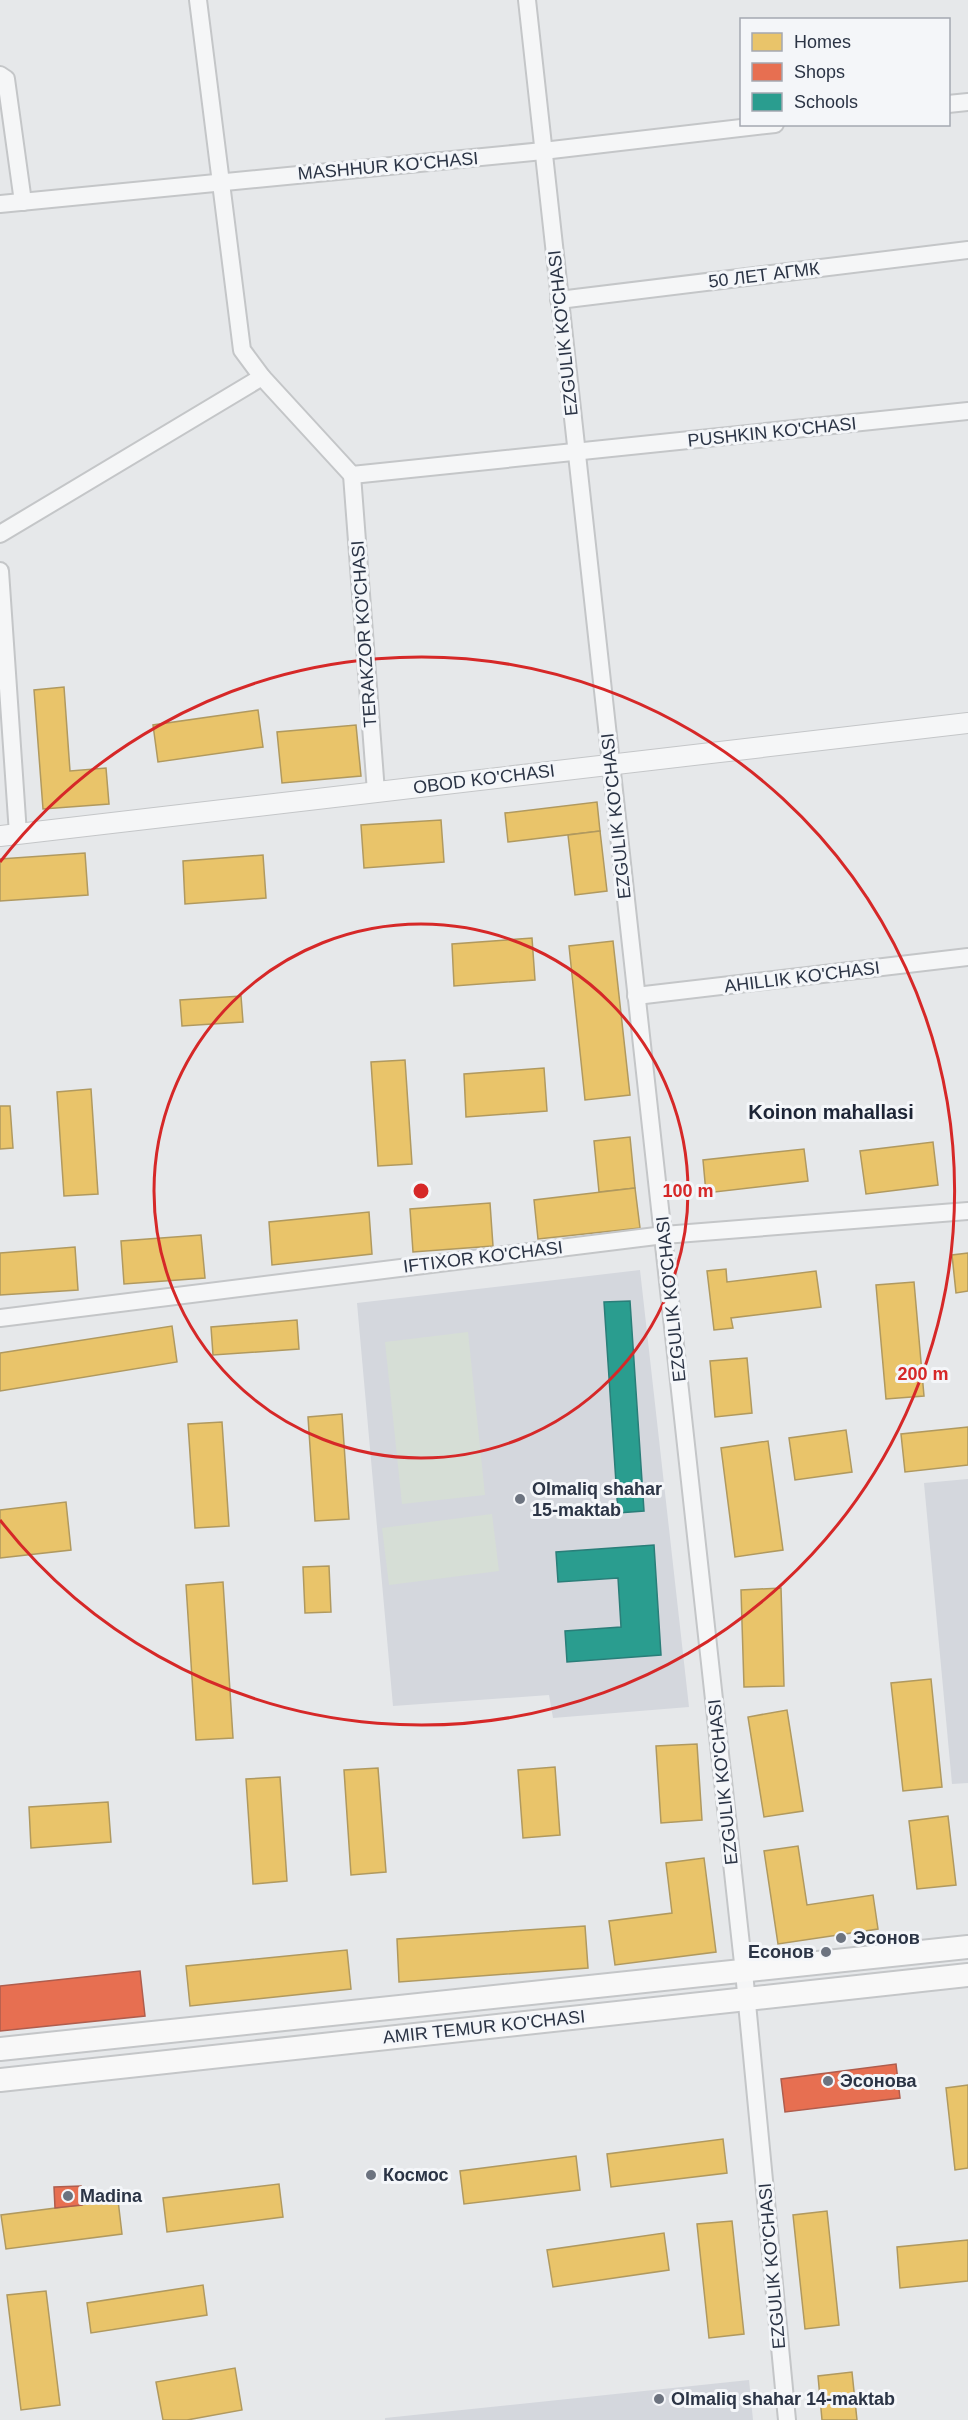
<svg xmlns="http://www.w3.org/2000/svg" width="968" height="2420" font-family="Arial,sans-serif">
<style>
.built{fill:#d4d7dd}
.green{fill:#d6ded6}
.homes{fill:#e9c46a;stroke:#b0995f;stroke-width:1.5}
.shops{fill:#e76f51;stroke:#af5d4d;stroke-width:1.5}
.schools{fill:#2a9d8f;stroke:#2a7e79;stroke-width:1.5}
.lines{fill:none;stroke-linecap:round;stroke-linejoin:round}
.minor-casing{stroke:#c4c6c8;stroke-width:20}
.tertiary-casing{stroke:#c4c6c8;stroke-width:22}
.secondary-casing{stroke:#c4c6c8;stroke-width:26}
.minor{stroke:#f5f6f7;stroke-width:16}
.tertiary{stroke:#f5f6f7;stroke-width:20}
.secondary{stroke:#f8f8f8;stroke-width:22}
.ring{fill:none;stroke:#d62828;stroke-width:3}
.poi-dot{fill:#6c737f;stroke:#f4f6f9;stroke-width:2}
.labels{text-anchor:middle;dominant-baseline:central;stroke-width:6;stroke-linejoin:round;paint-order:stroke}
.street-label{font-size:18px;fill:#2b3445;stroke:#f4f6f9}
.poi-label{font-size:18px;font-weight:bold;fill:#2b3445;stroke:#f4f6f9;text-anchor:start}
.neighbourhood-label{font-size:20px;font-weight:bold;fill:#1d2536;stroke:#f4f6f9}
.centre{fill:#d62828;stroke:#f4f6f9;stroke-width:3}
.ring-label{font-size:18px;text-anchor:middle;font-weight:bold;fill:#d62828;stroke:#f4f6f9;stroke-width:6;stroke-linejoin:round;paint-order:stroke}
</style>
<rect width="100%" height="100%" fill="#e6e8ea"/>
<!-- built -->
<g class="built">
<polygon points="640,1270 689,1707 553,1718 549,1695 393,1706 357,1303"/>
<polygon points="968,1479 968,1783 952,1784 924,1483"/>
<polygon points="749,2380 753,2420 385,2420 385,2418"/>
</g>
<!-- green -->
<g class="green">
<polygon points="468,1332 485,1495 402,1504 385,1342"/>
<polygon points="492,1514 499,1571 389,1585 382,1528"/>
</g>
<!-- homes -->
<g class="homes">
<polygon points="64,687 70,771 106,768 109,804 43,809 34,690"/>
<polygon points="258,710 263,747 158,762 153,725"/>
<polygon points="356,725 361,776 282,783 277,732"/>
<polygon points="597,802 600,831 508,842 505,813"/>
<polygon points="441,820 444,862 364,868 361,825"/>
<polygon points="600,831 607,891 575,895 568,835"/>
<polygon points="85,853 88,895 0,901 0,859"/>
<polygon points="263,855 266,898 185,904 183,861"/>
<polygon points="532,938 535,980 454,986 452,944"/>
<polygon points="613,941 630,1095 585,1100 569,946"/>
<polygon points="241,996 243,1022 182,1026 180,1000"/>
<polygon points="405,1060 412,1164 378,1166 371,1062"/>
<polygon points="544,1068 547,1111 466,1117 464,1074"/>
<polygon points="91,1089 98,1194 64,1196 57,1092"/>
<polygon points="0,1106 10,1106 13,1148 0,1149"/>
<polygon points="630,1137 635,1188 599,1192 594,1141"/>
<polygon points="933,1142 938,1185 866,1194 860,1151"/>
<polygon points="804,1149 808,1181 706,1193 703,1160"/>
<polygon points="635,1188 640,1228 538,1239 534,1200"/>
<polygon points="490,1203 493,1246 413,1252 410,1209"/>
<polygon points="369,1212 372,1254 272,1265 269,1222"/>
<polygon points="201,1235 205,1278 124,1284 121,1241"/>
<polygon points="75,1247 78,1290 0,1295 0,1253"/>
<polygon points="968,1253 968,1291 956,1293 952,1255"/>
<polygon points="726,1269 727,1282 816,1271 821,1307 731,1318 733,1328 714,1330 707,1271"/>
<polygon points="914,1282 924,1396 886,1399 876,1285"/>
<polygon points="297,1320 299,1349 213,1355 211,1327"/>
<polygon points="172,1326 177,1362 0,1391 0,1353"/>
<polygon points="747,1358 752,1413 715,1417 710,1361"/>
<polygon points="342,1414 349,1519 315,1521 308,1417"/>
<polygon points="222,1422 229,1526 195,1528 188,1424"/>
<polygon points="968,1427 968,1465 905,1472 901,1434"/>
<polygon points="846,1430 852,1472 795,1480 789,1438"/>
<polygon points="768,1441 783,1550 735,1557 721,1448"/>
<polygon points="66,1502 71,1550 0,1558 0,1510"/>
<polygon points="329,1566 331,1612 305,1613 303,1567"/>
<polygon points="223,1582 233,1738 196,1740 186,1585"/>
<polygon points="781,1588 784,1686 744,1687 741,1590"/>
<polygon points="931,1679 942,1787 903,1791 891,1683"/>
<polygon points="787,1710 803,1811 764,1817 748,1717"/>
<polygon points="697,1744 702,1820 661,1823 656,1746"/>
<polygon points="555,1767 560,1835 523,1838 518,1770"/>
<polygon points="378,1768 386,1872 351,1875 344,1770"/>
<polygon points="280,1777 287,1881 253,1884 246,1779"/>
<polygon points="108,1802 111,1842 31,1848 29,1807"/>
<polygon points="948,1816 956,1885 917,1889 909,1821"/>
<polygon points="798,1846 807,1905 873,1895 878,1929 778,1944 764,1851"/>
<polygon points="704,1858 716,1952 615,1965 609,1921 672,1913 666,1863"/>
<polygon points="585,1926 588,1968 399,1982 397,1939"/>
<polygon points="347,1950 351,1989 190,2006 186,1966"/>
<polygon points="968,2085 968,2168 955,2170 946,2088"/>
<polygon points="723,2139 727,2173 611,2187 607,2154"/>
<polygon points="576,2156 580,2190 464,2204 460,2171"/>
<polygon points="279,2184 283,2217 167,2232 163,2198"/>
<polygon points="118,2200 122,2234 6,2249 1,2215"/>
<polygon points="827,2211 839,2325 805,2329 793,2215"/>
<polygon points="732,2221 744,2334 709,2338 697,2224"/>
<polygon points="664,2233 669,2270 553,2287 547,2250"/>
<polygon points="968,2240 968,2281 900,2288 897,2247"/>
<polygon points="203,2285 207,2315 91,2333 87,2303"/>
<polygon points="46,2291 60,2405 21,2410 7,2295"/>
<polygon points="235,2368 242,2410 187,2420 163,2420 156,2382"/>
<polygon points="852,2372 857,2420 822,2420 818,2376"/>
</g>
<!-- shops -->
<g class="shops">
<polygon points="140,1971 145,2016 0,2031 0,1986"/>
<polygon points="896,2064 900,2098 785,2112 781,2079"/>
<polygon points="81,2186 82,2205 55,2208 54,2187"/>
</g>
<!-- schools -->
<g class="schools">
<polygon points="630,1301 644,1511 618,1513 604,1302"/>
<polygon points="654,1545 661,1655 567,1662 565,1631 621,1627 618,1578 558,1582 556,1552"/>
</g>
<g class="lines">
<!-- minor casing -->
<g class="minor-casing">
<g id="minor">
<polyline points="198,0 242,350 262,377 352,475 968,411"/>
<polyline points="527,0 744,1972 787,2420"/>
<polyline points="0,75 6,79 23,202"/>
<polyline points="948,104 968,102"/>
<polyline points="0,204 543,151 775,124"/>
<polyline points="559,300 968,250"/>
<polyline points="352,475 376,792"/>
<polyline points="0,534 262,377"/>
<polyline points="0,571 18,834"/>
<polyline points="636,996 968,957"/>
<polyline points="0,1318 664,1235 968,1211"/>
</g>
</g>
<!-- tertiary casing -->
<g class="tertiary-casing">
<polyline id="tertiary" points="0,836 968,723"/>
</g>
<!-- secondary casing -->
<g class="secondary-casing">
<g id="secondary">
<polyline points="0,2049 968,1947"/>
<polyline points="0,2080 968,1975"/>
</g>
</g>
<!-- minor -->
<use href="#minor" class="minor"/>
<!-- tertiary -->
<use href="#tertiary" class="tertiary"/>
<!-- secondary -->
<use href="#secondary" class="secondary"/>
</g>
<!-- distance rings -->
<g class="ring">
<circle cx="421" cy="1191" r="267"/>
<path d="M0 862A534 534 0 1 1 0 1520"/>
</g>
<!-- markers -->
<g class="poi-dot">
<circle cx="520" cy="1499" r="6"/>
<circle cx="841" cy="1938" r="6"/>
<circle cx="826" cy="1952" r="6"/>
<circle cx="828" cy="2081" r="6"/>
<circle cx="371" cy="2175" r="6"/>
<circle cx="68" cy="2196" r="6"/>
<circle cx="659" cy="2399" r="6"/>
</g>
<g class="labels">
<!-- street labels -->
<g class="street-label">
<text transform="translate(388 166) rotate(-5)">MASHHUR KO‘CHASI</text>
<text transform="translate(764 275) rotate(-7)">50 ЛЕТ АГМК</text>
<text transform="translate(563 333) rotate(-96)">EZGULIK KO'CHASI</text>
<text transform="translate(772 432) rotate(-6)">PUSHKIN KO'CHASI</text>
<text transform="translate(364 634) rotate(-94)">TERAKZOR KO'CHASI</text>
<text transform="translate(484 779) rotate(-7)">OBOD KO'CHASI</text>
<text transform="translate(616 816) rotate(-96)">EZGULIK KO'CHASI</text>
<text transform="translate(802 977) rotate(-7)">AHILLIK KO'CHASI</text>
<text transform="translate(483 1257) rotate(-7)">IFTIXOR KO'CHASI</text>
<text transform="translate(671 1299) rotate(-96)">EZGULIK KO'CHASI</text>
<text transform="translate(723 1782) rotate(-96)">EZGULIK KO'CHASI</text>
<text transform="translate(484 2027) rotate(-6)">AMIR TEMUR KO'CHASI</text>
<text transform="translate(772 2266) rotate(-95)">EZGULIK KO'CHASI</text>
</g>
<!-- poi labels -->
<g class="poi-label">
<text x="532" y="1489">Olmaliq shahar<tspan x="532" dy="21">15-maktab</tspan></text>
<text x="853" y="1938">Эсонов</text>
<text x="814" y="1952" text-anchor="end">Есонов</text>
<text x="840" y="2081">Эсонова</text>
<text x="383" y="2175">Космос</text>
<text x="80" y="2196">Madina</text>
<text x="671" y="2399">Olmaliq shahar 14-maktab</text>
</g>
<!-- neighbourhood labels -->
<g class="neighbourhood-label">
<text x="831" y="1112">Koinon mahallasi</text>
</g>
</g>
<circle cx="421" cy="1191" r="9" class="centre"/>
<g class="ring-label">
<text x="688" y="1197">100 m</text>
<text x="923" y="1380">200 m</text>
</g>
<!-- legend -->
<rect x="740" y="18" width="210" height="108" fill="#f4f6f9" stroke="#a4a8b1" stroke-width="1.5"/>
<rect x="752" y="33" width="30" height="18" fill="#e9c46a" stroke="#a4a8b1" stroke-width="1.5"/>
<text x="794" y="48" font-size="18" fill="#2b3445">Homes</text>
<rect x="752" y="63" width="30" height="18" fill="#e76f51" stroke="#a4a8b1" stroke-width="1.5"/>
<text x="794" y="78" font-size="18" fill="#2b3445">Shops</text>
<rect x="752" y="93" width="30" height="18" fill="#2a9d8f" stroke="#a4a8b1" stroke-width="1.5"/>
<text x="794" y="108" font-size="18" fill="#2b3445">Schools</text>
</svg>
